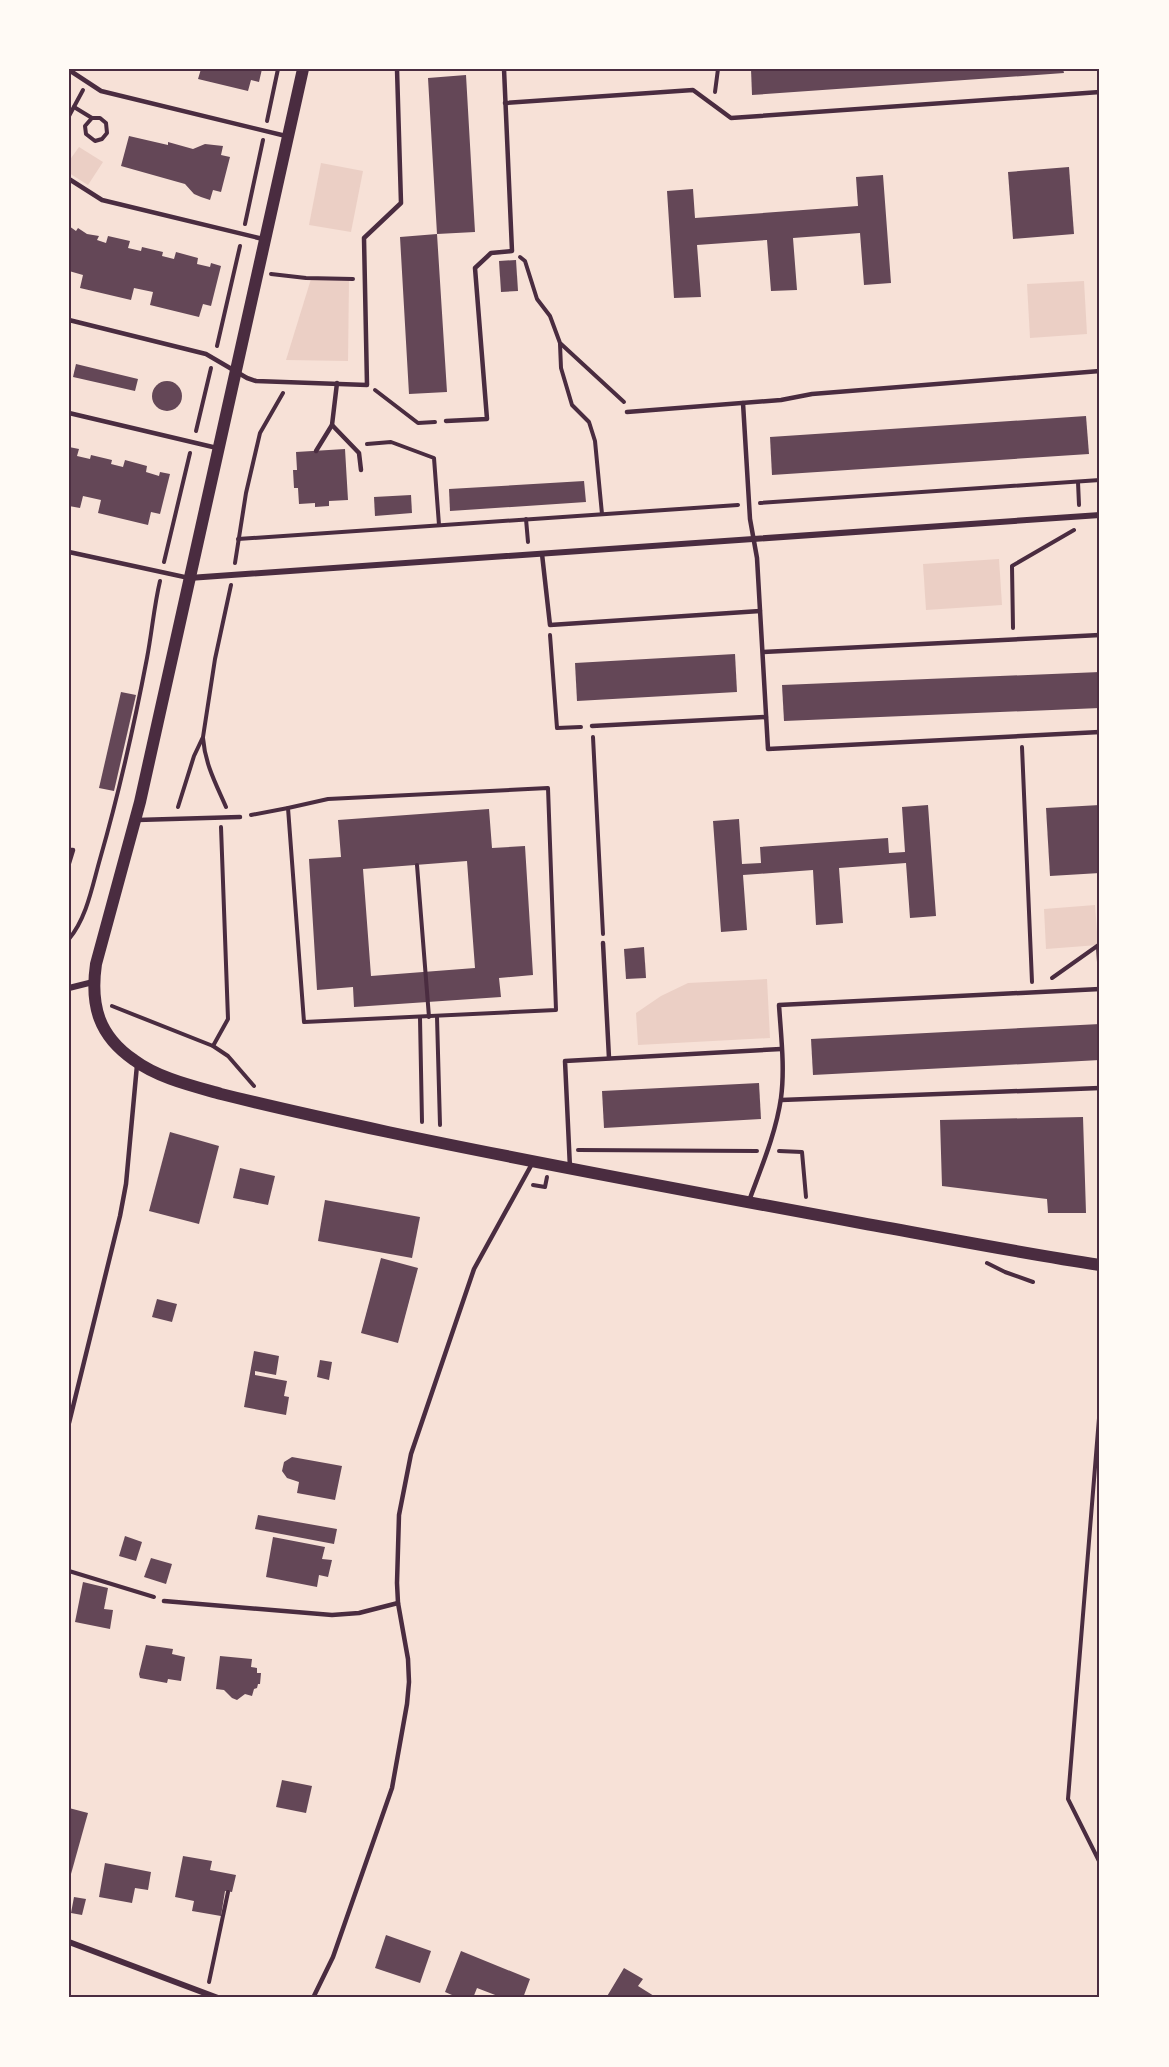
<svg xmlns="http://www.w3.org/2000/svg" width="1169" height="2067" font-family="'Golos Text',sans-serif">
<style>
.green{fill:#ebcfc5}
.building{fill:#644757;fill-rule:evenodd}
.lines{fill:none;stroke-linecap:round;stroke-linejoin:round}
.path{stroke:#4a2c40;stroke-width:4}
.service{stroke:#4a2c40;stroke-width:4.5}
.minor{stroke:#4a2c40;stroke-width:6}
.secondary{stroke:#4a2c40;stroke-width:12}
.neatline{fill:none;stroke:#4a2c40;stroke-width:2}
</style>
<rect width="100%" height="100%" fill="#f7e1d7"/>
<!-- green -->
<g class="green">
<polygon points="79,147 103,162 88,185 69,173 69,161"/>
<polygon points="321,163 363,171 351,232 309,225"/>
<polygon points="311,279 349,280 348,361 286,360"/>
<polygon points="1084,281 1087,334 1030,338 1027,284"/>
<polygon points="999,559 1002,605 926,610 923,564"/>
<polygon points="1095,905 1098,945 1046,949 1044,909"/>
<polygon points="767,979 770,1038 638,1045 636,1013 661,996 688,983"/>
</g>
<!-- building -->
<g class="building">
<polygon points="201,69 262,69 259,82 251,80 248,91 198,79"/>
<polygon points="751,69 1063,69 1064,73 752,95"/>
<polygon points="466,75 475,232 437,234 447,392 409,394 400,237 437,234 428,78"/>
<polygon points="129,136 168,145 168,142 193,149 205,144 223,146 221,155 230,157 221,192 213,190 210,200 201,197 194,194 185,184 121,166"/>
<polygon points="1069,167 1074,234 1013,239 1008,172"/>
<polygon points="883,175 891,283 864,285 860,233 793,238 797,290 771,291 767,240 697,245 701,297 674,298 667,191 693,189 695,218 858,206 856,177"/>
<polygon points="69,226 76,231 78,228 87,234 99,236 97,240 106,243 108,236 130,241 128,248 141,251 142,247 163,252 162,256 174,259 176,252 198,258 197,264 210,267 211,263 221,266 211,306 203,304 199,317 150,305 153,292 134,288 131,300 80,288 83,275 69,271"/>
<polygon points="516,260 518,291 501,292 499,261"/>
<polygon points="76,364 138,379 135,391 73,377"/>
<circle cx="167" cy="396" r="15"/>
<polygon points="1086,416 1089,454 772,475 770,437"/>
<polygon points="69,447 79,449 77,456 90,459 91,455 112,460 111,464 123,467 125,460 147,466 146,472 159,476 160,472 170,474 160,514 151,512 148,525 98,513 101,500 83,496 80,508 69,506"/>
<polygon points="345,449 348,500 329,501 329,506 315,507 315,503 299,504 298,488 294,488 293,470 297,470 296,452"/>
<polygon points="584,481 586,502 450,511 449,489"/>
<polygon points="411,495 412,513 375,516 374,497"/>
<polygon points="735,654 737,692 577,701 575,663"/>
<polygon points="1100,672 1100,708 784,721 782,685"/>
<polygon points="121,692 136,695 114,791 99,788"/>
<polygon points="928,805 936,916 910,918 906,863 839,868 843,923 816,925 813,870 743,875 747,930 721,932 713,821 739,819 742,864 761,863 760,847 888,838 889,853 905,852 902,807"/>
<polygon points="1100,805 1100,873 1050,876 1046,808"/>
<path d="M489,809l3,39 33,-2 8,129 -34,3 2,19 -147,10 -1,-20 -36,3 -8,-131 32,-2 -3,-37zM467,861l8,107 -104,8 -8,-107z"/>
<polygon points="644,947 646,978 626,979 624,949"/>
<polygon points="1100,1024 1100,1060 813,1075 811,1039"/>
<polygon points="759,1083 761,1119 604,1128 602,1091"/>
<polygon points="1083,1117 1086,1213 1048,1213 1047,1199 942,1186 940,1120"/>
<polygon points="170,1132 219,1146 199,1224 149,1211"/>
<polygon points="240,1168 275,1176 268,1205 233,1198"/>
<polygon points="325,1200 420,1217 412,1258 318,1241"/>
<polygon points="381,1258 418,1268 398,1343 361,1333"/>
<polygon points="157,1299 177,1304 172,1322 152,1317"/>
<polygon points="254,1351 279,1356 276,1375 255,1371 255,1375 287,1381 284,1396 289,1397 286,1415 244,1407"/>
<polygon points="320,1360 332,1362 329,1380 317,1377"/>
<polygon points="292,1457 342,1466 335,1500 297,1493 299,1482 287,1478 282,1471 284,1462"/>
<polygon points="258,1515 337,1529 334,1544 255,1529"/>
<polygon points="125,1536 142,1542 136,1561 119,1556"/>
<polygon points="273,1537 325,1547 322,1559 332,1560 328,1577 319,1575 317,1587 266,1577"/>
<polygon points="151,1558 172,1564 166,1584 144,1577"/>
<polygon points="83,1582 108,1588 104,1609 113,1610 110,1629 75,1622"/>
<polygon points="146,1645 173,1649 172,1654 185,1657 181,1681 168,1679 167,1683 140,1678 139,1674"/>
<polygon points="220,1656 252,1659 251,1667 257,1668 257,1673 261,1673 260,1684 258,1684 257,1688 254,1689 252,1696 245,1694 237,1700 232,1698 224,1690 216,1689"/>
<polygon points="282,1780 312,1786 306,1813 276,1807"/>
<polygon points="69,1808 88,1813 71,1874 69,1873"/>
<polygon points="183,1856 212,1861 210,1870 236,1875 232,1892 225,1891 221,1916 192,1911 194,1901 175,1897"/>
<polygon points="105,1863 151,1872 148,1890 135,1888 132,1903 99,1897"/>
<polygon points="74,1897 86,1899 82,1915 71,1913"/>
<polygon points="386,1935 431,1951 420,1983 375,1968"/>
<polygon points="461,1951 530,1979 523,1998 503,1998 477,1988 473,1998 459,1998 445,1992"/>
<polygon points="624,1968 643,1979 638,1986 654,1996 653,1998 606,1998"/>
</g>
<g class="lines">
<!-- path -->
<g class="path">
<polyline points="715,92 718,69"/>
<polyline points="74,107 92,118 100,118 106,123 107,133 102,139 95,141 86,134 85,126 92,118"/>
<polyline points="69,116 83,90"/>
<polyline points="267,121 278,69"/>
<polyline points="245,224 263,140"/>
<polyline points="520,257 525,261 537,299 550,316 560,343 624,402"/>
<polyline points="271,274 306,278 353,279"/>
<polyline points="560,344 561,368 572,405 589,422 595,441 602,514"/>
<polyline points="217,346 240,246"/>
<polyline points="375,390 418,423 435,422"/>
<polyline points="196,431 211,368"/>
<polyline points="367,444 391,442 434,458 439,525"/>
<polyline points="1078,482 1079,505"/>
<polyline points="760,503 1100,480"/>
<polyline points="526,519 528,542"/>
<polyline points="238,539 738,505"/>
<polyline points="164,562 190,453"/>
<polyline points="235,563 246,493 260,433 283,393"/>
<polyline points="1013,628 1012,566 1074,530"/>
<polyline points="550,635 557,728 581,727"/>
<polyline points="593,737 603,934"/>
<path d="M203,738c2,26 13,46 23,69"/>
<polyline points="1022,747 1032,982"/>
<polygon points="548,788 556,1010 304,1022 288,808 328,799"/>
<polyline points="178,807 194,756 203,737 215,659 231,585"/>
<polyline points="251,815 288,808"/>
<polyline points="417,865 429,1017"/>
<path d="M69,939c18,-22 23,-52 31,-80 19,-66 34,-133 47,-201 5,-26 7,-52 13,-77"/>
<polyline points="1098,946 1100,978"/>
<polyline points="1052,978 1100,944"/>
<polyline points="112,1006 213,1046 228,1056 254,1086"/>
<polyline points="437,1017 440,1125"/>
<polyline points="420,1018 422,1122"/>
<polyline points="213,1046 228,1019 221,827"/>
<polyline points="578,1150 757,1151"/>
<polyline points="779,1151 802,1152 806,1197"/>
<polyline points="533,1185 545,1187 547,1177"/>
<polyline points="987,1263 1005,1272 1033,1282"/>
<polyline points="1100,1406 1068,1799 1100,1863"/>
<polyline points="69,1571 154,1597"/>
<polyline points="209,1982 228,1892"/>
</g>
<!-- service -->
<g class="service">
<polyline points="69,70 101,91 286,136"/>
<polyline points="505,103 693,90 731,118 1100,92"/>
<polyline points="69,179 102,200 263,239"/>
<polyline points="69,320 206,354 247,378 256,381 367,385 364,238 401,203 397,69"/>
<polyline points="743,403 750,519 757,558 768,749 1100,732"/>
<polyline points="627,412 781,400 812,394 1100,371"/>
<polyline points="69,413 217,448"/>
<polyline points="446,421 487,419 475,268 491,253 512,251 504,69"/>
<polyline points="332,425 359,453 361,470"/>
<polyline points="316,451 332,425 337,383"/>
<polyline points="69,552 189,578"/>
<polyline points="542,554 550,625 760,611"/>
<polyline points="763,652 1100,635"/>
<polyline points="592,726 766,717"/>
<polyline points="137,820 240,817"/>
<polyline points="69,850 73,850 69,863"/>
<polyline points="603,943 609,1058"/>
<polyline points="781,1100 1100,1088"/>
<polyline points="570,1168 565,1061 781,1049"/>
<path d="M749,1201c12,-33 27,-68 32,-103 4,-30 0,-62 -2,-93l321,-16"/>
<polyline points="69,1423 120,1216 126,1184 137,1065"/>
<polyline points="164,1601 332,1615 359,1613 398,1603"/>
<polyline points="313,1998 333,1957 392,1788 407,1704 409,1682 408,1659 398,1603 397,1583 399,1515 411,1454 474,1269 533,1162"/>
</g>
<!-- minor -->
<g class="minor">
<polyline points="189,578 1100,515"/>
<polyline points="69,988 93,982"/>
<polyline points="69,1942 218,1998"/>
</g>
<!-- secondary -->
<path class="secondary" d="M303,69l-163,733 -44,162c-6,42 3,72 38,96 24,18 59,26 87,34 56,14 111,26 167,38 157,33 315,62 473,91 79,14 159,30 239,42"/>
</g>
<!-- border -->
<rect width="1169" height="2067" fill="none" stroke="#fffaf5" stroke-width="141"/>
<rect x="70" y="70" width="1028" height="1926" class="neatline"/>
</svg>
